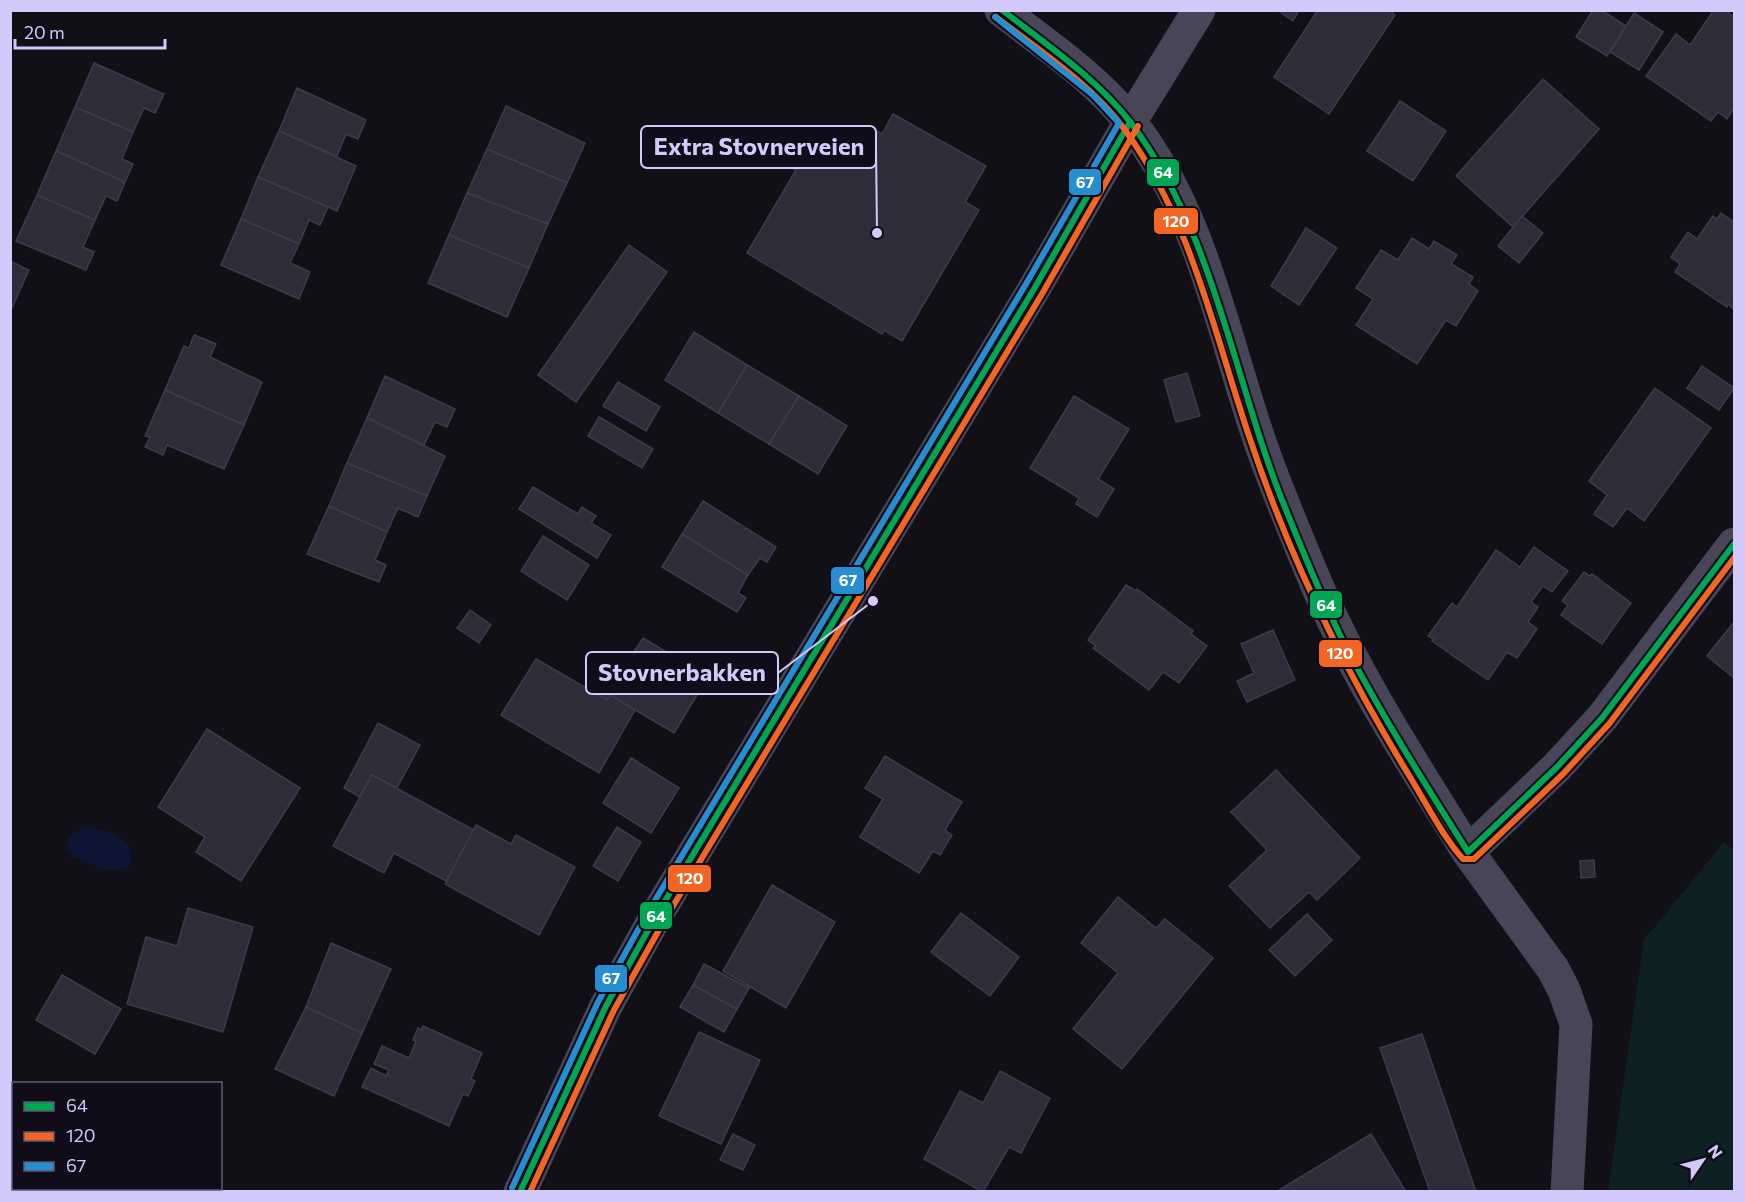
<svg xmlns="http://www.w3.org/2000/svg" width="1745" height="1202" font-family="Commissioner,sans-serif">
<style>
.green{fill:#0f2022}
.water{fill:#0c1531}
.building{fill:#2f2c3a;stroke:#3e3a4b;stroke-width:1.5}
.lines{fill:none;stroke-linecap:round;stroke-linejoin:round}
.minor{stroke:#474557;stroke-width:33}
.tertiary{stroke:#474557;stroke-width:33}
.bus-1-casing{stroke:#100c1a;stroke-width:10}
.bus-2-casing{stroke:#100c1a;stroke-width:10}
.bus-3-casing{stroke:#100c1a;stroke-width:10}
.bus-1{stroke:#00a651;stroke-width:6}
.bus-2{stroke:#f26522;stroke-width:6}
.bus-3{stroke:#268dd0;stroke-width:6}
.leader{fill:none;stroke:#d3c9fb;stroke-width:2}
.callout-dot{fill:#d3c9fb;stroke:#100c1a;stroke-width:2}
.callout{fill:#100c1a;stroke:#d3c9fb;stroke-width:2}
.callout-label{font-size:24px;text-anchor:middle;font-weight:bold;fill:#d3c9fb}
.line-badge{stroke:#100c1a;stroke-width:2}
.badge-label{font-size:16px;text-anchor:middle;font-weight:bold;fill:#fff}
</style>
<rect width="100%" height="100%" fill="#111016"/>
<!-- green -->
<polygon class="green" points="1724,842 1734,851 1734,1191 1608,1191 1644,940"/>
<!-- water -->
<path class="water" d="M85,825c22,7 55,11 45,42 -18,10 -40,-4 -58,-10l-5,-8 1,-11z"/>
<!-- building -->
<g class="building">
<polygon points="1277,10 1299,10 1293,21"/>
<polygon points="1318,10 1389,10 1395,15 1329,114 1274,77"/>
<polygon points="1593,10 1601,10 1626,26 1607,56 1576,37"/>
<polygon points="1714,10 1725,10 1734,17 1734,108 1727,119 1718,112 1711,121 1646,76 1676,34 1690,45"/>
<polygon points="1634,13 1663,32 1639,70 1610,52"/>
<polygon points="94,63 164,94 155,113 144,108 133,132 75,107"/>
<polygon points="1543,79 1599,129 1513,227 1456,176"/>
<polygon points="297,88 366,120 358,139 346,134 337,156 279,131"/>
<polygon points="1400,101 1446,131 1413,181 1367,151"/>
<polygon points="506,106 585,143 567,183 487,149"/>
<polygon points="75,107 133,132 122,159 133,164 125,182 56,151"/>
<polygon points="893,114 986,166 965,202 979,210 902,341 884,330 882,334 747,253 796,170 778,159 789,141 838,168 859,133 868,139 873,129 882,134"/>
<polygon points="279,131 356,166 337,211 258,177"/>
<polygon points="487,149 567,183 548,224 467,193"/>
<polygon points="56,151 125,182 117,201 106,196 95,220 37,195"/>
<polygon points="258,177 328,207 320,225 309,220 299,244 241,219"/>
<polygon points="467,193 548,224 529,268 449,235"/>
<polygon points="37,195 95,220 83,247 94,252 86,270 16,241"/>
<polygon points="1721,213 1734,222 1734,309 1728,304 1727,307 1675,272 1680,264 1671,257 1688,232 1697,239 1713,216 1717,219"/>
<polygon points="1522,216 1543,233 1519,263 1498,246"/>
<polygon points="241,219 299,244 290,263 310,272 299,299 221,265"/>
<polygon points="1306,228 1337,248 1299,305 1271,286"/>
<polygon points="449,235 529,268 507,317 428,283"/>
<polygon points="1412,238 1429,249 1434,241 1457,255 1451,264 1473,277 1469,284 1478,291 1456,326 1446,320 1417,364 1356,325 1373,299 1356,288 1381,250 1398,260"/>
<polygon points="629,245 667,272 576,402 538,375"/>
<polygon points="10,261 29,270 11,310 10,309"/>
<polygon points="694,332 747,365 718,413 665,380"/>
<polygon points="194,335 216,344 210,357 262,382 244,425 165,390 184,346 189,348"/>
<polygon points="747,365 799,396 769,444 718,413"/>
<polygon points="1702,366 1734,388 1719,410 1687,388"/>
<polygon points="1187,373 1200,416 1176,422 1164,380"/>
<polygon points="385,376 455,409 447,427 435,422 424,445 367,418"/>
<polygon points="618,382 660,407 646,431 603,406"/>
<polygon points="1655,388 1711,428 1644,521 1627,508 1613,527 1594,514 1607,495 1589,481"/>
<polygon points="165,390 244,425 224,469 167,445 163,455 145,447 150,437 145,436"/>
<polygon points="799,396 847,426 818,474 769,444"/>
<polygon points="1074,396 1129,429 1098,479 1114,489 1097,517 1076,504 1079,498 1030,468"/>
<polygon points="599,417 653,449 642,468 588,436"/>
<polygon points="367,418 445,456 427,496 347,463"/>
<polygon points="347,463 427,496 418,517 398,508 387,532 329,506"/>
<polygon points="533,487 578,514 582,507 596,516 591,523 611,535 597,558 519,509"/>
<polygon points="703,501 776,547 767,562 760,558 748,575 682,534"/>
<polygon points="329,506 387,532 375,560 386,565 379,582 307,554"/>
<polygon points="682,534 748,575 738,593 746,598 737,612 662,567"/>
<polygon points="543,536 589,565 567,600 521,571"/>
<polygon points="1534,547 1568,571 1552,592 1543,586 1531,602 1538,607 1528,622 1537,629 1517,658 1507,652 1488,680 1432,641 1434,639 1428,636 1452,603 1457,607 1496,550 1520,567"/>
<polygon points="1584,572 1590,576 1592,574 1631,603 1602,644 1561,615 1568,605 1562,601"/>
<polygon points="1126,585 1136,591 1137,589 1193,631 1191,634 1207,646 1179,683 1163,672 1149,690 1093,648 1096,646 1088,640"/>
<polygon points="470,610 491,625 479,643 457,628"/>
<polygon points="1734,622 1734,678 1707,656"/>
<polygon points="1273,630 1295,680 1247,702 1237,681 1254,673 1241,644"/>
<polygon points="643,638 708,677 674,733 610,695 607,700 594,694 620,653 629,659"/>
<polygon points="536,659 607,700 610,695 635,710 599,773 501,715"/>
<polygon points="378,723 420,745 397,788 372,775 360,797 344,788"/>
<polygon points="207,729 300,788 241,881 196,852 205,837 158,807"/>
<polygon points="885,756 962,802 945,830 952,835 940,855 933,851 919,873 860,837 883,799 865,788"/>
<polygon points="631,758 679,788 651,833 603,803"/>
<polygon points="1276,770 1360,858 1317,900 1309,892 1270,928 1229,886 1267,850 1231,812"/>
<polygon points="372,775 474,830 446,881 394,853 384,873 333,846"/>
<polygon points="476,825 511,844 516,835 575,867 539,935 445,884"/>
<polygon points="617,827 641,842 618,881 593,866"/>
<polygon points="1594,860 1595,877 1581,878 1580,861"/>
<polygon points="772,885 835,922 786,1008 723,971"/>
<polygon points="1118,897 1156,928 1165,919 1213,958 1122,1069 1073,1029 1118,973 1081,943"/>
<polygon points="188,908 253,927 223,1032 127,1004 146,937 177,946"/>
<polygon points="961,913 1019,957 990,996 931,952"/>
<polygon points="1307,914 1332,940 1295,976 1269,950"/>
<polygon points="331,943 391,969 362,1033 306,1007"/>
<polygon points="704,964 749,988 737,1009 693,985"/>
<polygon points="62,975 121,1009 95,1054 36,1020"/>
<polygon points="693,985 737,1009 724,1032 680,1007"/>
<polygon points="306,1007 362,1033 334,1096 275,1069"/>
<polygon points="423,1026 482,1053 471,1079 475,1081 468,1096 463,1094 449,1126 362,1087 371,1068 386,1076 389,1070 374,1064 382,1046 409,1058 416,1041 413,1040 418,1028 421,1030"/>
<polygon points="699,1032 760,1060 721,1144 659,1116"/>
<polygon points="1422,1034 1476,1192 1430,1192 1380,1048"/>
<polygon points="1000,1071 1050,1098 1021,1153 1009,1147 983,1192 924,1159 960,1091 983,1103"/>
<polygon points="733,1134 755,1145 743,1170 720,1160"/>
<polygon points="1371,1134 1406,1192 1276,1192"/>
<polygon points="14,1151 14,1184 10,1183 10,1156"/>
<polygon points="21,1188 88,1188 87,1192 26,1192"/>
</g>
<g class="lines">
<!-- minor -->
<g class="minor">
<polyline points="1130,122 1199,10"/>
<polyline points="1468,852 1553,969 1564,990 1576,1024 1567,1192"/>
</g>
<!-- tertiary -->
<g class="tertiary">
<path d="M1001,10c45,35 95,68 130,113 70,90 91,207 127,313 15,45 34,89 52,133 41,100 101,192 158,283l89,-85 45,-49 132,-174"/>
<polyline points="520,1192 606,1006 656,916 1034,289 1130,122"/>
</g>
<!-- bus-1 casing -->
<g class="bus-1-casing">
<g id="bus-1">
<path d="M1002,10c45,35 94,68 129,113 84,111 102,256 153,382 19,47 38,95 61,140 37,71 80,139 123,207l89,-85 45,-49 132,-174"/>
<polyline points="520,1192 606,1006 656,916 1034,289 1130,122"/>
</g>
</g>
<!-- bus-2 casing -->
<g class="bus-2-casing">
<g id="bus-2">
<path d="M996,17c44,34 95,67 129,113 67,92 89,203 125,309 39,117 93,228 157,333 18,29 34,62 56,87h11l89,-85 46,-50 125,-166"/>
<polyline points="530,1192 614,1010 664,921 1042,294 1138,126"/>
</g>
</g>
<!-- bus-3 casing -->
<g class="bus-3-casing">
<polyline id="bus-3" points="512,1188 598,1002 648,912 1026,284 1119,123 1093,95 995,17"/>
</g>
<!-- bus-1 -->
<use href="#bus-1" class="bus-1"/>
<!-- bus-2 -->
<use href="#bus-2" class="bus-2"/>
<!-- bus-3 -->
<use href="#bus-3" class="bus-3"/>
</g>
<!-- callouts -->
<path class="leader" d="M877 233L876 147M873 601L778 673"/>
<g class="callout-dot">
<circle cx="877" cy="233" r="6"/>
<circle cx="873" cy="601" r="6"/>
</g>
<g class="callout">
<rect x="641" y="126" width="235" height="42" rx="6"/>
<rect x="586" y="652" width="192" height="42" rx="6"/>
</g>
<g class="callout-label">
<text x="759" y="155">Extra Stovnerveien</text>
<text x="682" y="681">Stovnerbakken</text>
</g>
<g class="line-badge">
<rect x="1146" y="158" width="34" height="29" rx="6" fill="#00a651"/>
<rect x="1068" y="168" width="34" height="28" rx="6" fill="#268dd0"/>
<rect x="1153" y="207" width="46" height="28" rx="6" fill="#f26522"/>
<rect x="830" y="566" width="35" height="29" rx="6" fill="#268dd0"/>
<rect x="1309" y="590" width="34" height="29" rx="6" fill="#00a651"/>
<rect x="1318" y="639" width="45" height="29" rx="6" fill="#f26522"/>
<rect x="667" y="864" width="45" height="29" rx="6" fill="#f26522"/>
<rect x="639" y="901" width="34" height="29" rx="6" fill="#00a651"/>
<rect x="594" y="964" width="34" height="29" rx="6" fill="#268dd0"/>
</g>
<g class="badge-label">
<text x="1163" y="178">64</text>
<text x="1085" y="188">67</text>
<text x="1176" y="227">120</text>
<text x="848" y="586">67</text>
<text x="1326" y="611">64</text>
<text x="1340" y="659">120</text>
<text x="690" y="884">120</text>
<text x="656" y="922">64</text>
<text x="611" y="984">67</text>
</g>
<!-- border -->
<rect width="1745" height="1202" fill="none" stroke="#d3c9fb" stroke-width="24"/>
<!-- legend -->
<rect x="12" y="1082" width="210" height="108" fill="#100c1a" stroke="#5e5874" stroke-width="1.5"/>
<rect x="24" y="1102" width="30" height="9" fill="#00a651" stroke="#5e5874" stroke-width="1.5"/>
<text x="66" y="1112" font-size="18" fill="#d3c9fb">64</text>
<rect x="24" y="1132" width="30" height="9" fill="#f26522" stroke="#5e5874" stroke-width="1.5"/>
<text x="66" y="1142" font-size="18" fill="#d3c9fb">120</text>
<rect x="24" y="1162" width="30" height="9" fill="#268dd0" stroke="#5e5874" stroke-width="1.5"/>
<text x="66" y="1172" font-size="18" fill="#d3c9fb">67</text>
<!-- north arrow -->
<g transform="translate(1703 1160) rotate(55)" stroke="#100c1a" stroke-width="4.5" paint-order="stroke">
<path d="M0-4.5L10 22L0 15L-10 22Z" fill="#d3c9fb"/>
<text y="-9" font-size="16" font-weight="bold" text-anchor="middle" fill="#d3c9fb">N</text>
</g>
<!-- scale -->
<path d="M15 39v9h150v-9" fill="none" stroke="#d3c9fb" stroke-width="3"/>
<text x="24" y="39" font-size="18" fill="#d3c9fb" stroke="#100c1a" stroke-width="4.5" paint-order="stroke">20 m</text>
</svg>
